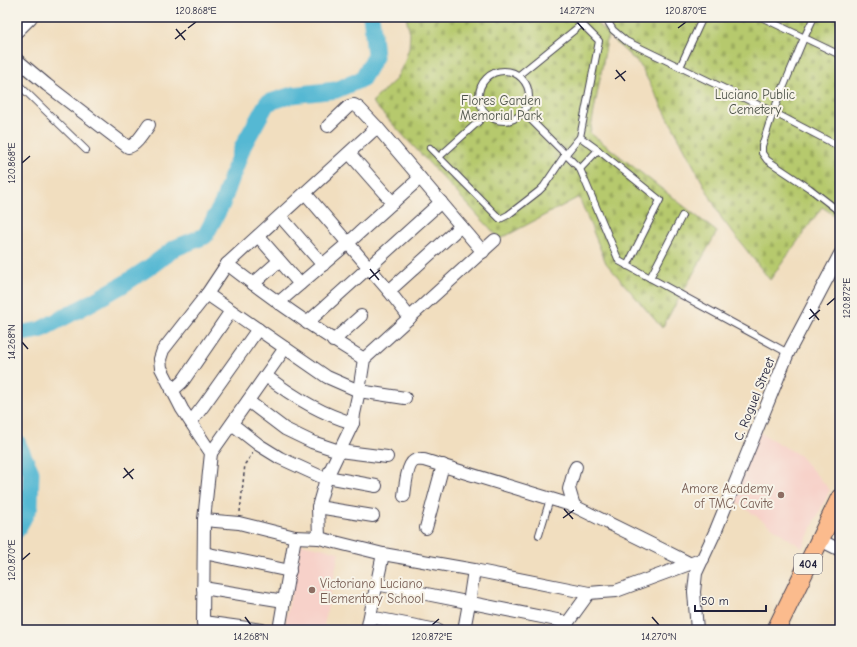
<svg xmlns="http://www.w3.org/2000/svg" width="857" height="647" font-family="'Comic Neue',sans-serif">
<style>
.built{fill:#f7d1c9}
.cemetery{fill:url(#cemetery-stones);stroke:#6c7654}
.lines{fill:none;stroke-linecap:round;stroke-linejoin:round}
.river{stroke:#54b8d3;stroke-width:17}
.service-casing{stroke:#413e4f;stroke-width:8}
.minor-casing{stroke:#413e4f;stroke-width:14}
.tertiary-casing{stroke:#413e4f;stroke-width:16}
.primary-casing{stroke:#413e4f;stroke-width:20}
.path{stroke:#413e4f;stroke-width:1.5;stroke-dasharray:3 3;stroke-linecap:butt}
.service{stroke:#fff;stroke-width:6}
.minor{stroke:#fff;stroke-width:12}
.tertiary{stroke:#fff;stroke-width:14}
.primary{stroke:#fbbb8d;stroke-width:18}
.ticks{fill:none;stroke:#22223b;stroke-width:1.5}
.education-dot{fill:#8d6e63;stroke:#f7f3e8;stroke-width:1.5}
.labels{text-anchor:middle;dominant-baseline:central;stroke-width:4;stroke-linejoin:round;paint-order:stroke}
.shield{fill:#f7f3e8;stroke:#62616f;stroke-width:1}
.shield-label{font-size:12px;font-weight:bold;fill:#22223b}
.park-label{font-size:13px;fill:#4e544a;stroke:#f7f3e8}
.street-label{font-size:13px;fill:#22223b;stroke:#f7f3e8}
.education-label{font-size:13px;fill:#785e54;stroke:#f7f3e8;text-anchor:end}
.neatline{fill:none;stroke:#22223b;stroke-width:1.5}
.ticks-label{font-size:10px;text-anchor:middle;fill:#22223b}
</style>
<defs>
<pattern id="cemetery-stones" width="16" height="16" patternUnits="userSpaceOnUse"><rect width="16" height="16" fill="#b6c96d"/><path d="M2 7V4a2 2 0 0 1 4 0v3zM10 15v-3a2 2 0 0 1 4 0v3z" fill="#9cac5f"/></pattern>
</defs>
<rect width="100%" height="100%" fill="#f7f3e8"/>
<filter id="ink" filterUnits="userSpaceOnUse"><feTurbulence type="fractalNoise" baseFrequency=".025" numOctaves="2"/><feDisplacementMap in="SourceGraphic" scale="8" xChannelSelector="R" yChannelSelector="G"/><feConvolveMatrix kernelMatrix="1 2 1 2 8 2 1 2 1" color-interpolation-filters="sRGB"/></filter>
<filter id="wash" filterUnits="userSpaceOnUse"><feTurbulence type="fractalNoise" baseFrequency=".012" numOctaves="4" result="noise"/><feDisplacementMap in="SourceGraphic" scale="16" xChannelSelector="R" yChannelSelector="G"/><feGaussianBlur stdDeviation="0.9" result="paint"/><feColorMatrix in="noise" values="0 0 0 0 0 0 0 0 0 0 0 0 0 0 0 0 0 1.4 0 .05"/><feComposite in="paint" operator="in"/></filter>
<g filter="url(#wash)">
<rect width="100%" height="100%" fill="#f1debf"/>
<!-- built -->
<g class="built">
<polygon points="759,432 799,455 830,490 802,548 733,500"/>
<polygon points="301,544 339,552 323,630 294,630 284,628"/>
</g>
<!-- cemetery -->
<polygon class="cemetery" points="406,17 591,17 607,34 600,17 840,17 840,219 822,207 770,280 722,219 640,65 608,35 590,133 717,232 662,328 606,263 579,197 500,239 372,102 396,79 404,63 409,48 410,33"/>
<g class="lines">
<!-- river -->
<g class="river">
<polyline points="17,334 40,330 87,305 124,284 151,266 175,248 205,236 222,204 243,146 267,103 292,95 336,90 362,79 375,57 372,23 371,17"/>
<polyline points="17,442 31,472 30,506 17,530"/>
</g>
</g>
</g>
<g filter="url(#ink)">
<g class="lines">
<!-- service casing -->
<g class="service-casing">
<g id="service">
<polyline points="605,17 613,30 626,41 773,112 840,147"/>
<polyline points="761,17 840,55"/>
<polyline points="814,17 804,38 773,112 762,146 762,153 767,160 809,188 840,212"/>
<polyline points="680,67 703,17"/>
<circle cx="504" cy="96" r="25"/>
<polyline points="519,75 582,24"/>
<polyline points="17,83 86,150"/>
<polyline points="523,112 580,169 619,261 788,353"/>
<polyline points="580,137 598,150 660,200 627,266"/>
<polyline points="430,148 500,219 508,215 539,191 544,186 565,155 580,137 599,41 575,17"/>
<polyline points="439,157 487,114"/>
<polyline points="580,169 598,150"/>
<polyline points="650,278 682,216"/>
<polyline points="539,535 550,499"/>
</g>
</g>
<!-- minor casing -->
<g class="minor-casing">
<g id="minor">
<path d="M17,60l30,25 81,62c8,-1 16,-15 21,-22"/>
<polyline points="328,126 349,106 354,105 359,108 377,127 483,252"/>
<polyline points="349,153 393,203"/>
<polyline points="305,193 389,291 410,318"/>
<polyline points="280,216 323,265"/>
<polyline points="258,236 300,284"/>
<path d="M227,264c44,34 89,66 137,95"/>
<polyline points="253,284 279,261"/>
<polyline points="389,291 461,226"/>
<polyline points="207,294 327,377 359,391 405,398"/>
<polyline points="278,303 348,243 420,178"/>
<polyline points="307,323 441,202"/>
<polyline points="333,341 361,316"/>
<path d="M266,376c26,20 55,38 87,47"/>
<polyline points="172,391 182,382 185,378 231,311"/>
<polyline points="248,401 285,429 312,442 339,451 387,457"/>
<polyline points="191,422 204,405 258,329"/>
<polyline points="232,424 259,445 280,458 326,479"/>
<polyline points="211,453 285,348"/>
<polyline points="327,477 376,486"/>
<path d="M404,496c1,-8 3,-31 10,-35 3,-2 6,-1 10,-1l150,46 87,43 30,15"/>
<polyline points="574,506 569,489 574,471 576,467"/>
<polyline points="318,507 373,516"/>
<polyline points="204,520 239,523 295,537 319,538 383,554 474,570 589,593 601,592 616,591 703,559"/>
<polyline points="426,528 443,465"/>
<polyline points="319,538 318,507 326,479 353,423 354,414 359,391 364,359 495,240"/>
<polyline points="820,540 840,550"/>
<polyline points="204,553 290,571"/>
<polyline points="376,584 557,620 568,623"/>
<polyline points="203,588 284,601"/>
<polyline points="370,617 437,630"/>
<polyline points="203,622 262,630"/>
<polyline points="563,629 589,593"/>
<polyline points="204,630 203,622 204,520 211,453 182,409 161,368 160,359 163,350 207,294 227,264 377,127"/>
<polyline points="279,630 295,537"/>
<polyline points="367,630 383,554"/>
<polyline points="464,630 469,603 474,570"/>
<polyline points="697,630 694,592 696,573 716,530 788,353 840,254"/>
</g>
</g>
<!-- tertiary casing -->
<g class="tertiary-casing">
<polyline id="tertiary" points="17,30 30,17"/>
</g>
<!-- primary casing -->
<g class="primary-casing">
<polyline id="primary" points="776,630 840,498"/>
</g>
<!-- path -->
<polyline class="path" points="240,512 245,464 253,453"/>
<!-- service -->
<use href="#service" class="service"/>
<!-- minor -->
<use href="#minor" class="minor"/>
<!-- tertiary -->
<use href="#tertiary" class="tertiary"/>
<!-- primary -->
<use href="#primary" class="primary"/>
</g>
</g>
<!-- ticks -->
<path class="ticks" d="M577,22l7,8M188,28l8,-6M678,28l8,-6M176,29l9,11M175,39l11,-9M616,70l9,11M615,79l11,-8M22,163l8,-7M370,269l9,11M369,279l11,-9M827,305l8,-7M810,309l9,11M809,319l11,-9M22,342l6,7M124,468l9,11M123,478l11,-9M564,509l9,10M563,518l11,-8M22,560l8,-7M245,617l6,8M652,617l7,8M432,625l7,-6"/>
<!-- markers -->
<g class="education-dot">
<circle cx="781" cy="495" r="4"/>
<circle cx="312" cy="590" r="4"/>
</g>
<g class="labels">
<!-- shield labels -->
<rect class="shield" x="794" y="554" width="28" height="20" rx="3"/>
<g class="shield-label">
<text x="808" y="564">404</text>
</g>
<!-- park labels -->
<g class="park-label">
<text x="755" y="94">Luciano Public<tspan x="755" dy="15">Cemetery</tspan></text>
<text x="501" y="100">Flores Garden<tspan x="501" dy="15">Memorial Park</tspan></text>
</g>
<!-- street labels -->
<g class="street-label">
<text transform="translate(754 399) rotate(-68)">C. Roguel Street</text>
</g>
<!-- education labels -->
<g class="education-label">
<text x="773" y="488">Amore Academy<tspan x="773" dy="15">of TMC, Cavite</tspan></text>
<text x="320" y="583" text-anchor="start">Victoriano Luciano<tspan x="320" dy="15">Elementary School</tspan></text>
</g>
</g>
<!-- margin -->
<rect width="857" height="647" fill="none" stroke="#f7f3e8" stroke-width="44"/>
<!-- scale -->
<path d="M695 605v6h71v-6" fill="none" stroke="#22223b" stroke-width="2"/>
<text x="701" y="605" font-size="12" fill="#22223b" stroke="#f7f3e8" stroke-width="3" paint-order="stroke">50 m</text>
<rect x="22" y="22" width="813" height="603" class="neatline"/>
<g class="ticks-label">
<text x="196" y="14">120.868°E</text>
<text x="577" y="14">14.272°N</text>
<text x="686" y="14">120.870°E</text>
<text transform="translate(11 163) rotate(-90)" y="4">120.868°E</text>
<text transform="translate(846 298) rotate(-90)" y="4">120.872°E</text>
<text transform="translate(11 342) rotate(-90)" y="4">14.268°N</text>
<text transform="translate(11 560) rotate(-90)" y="4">120.870°E</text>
<text x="251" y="640">14.268°N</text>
<text x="432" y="640">120.872°E</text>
<text x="659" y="640">14.270°N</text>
</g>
</svg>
